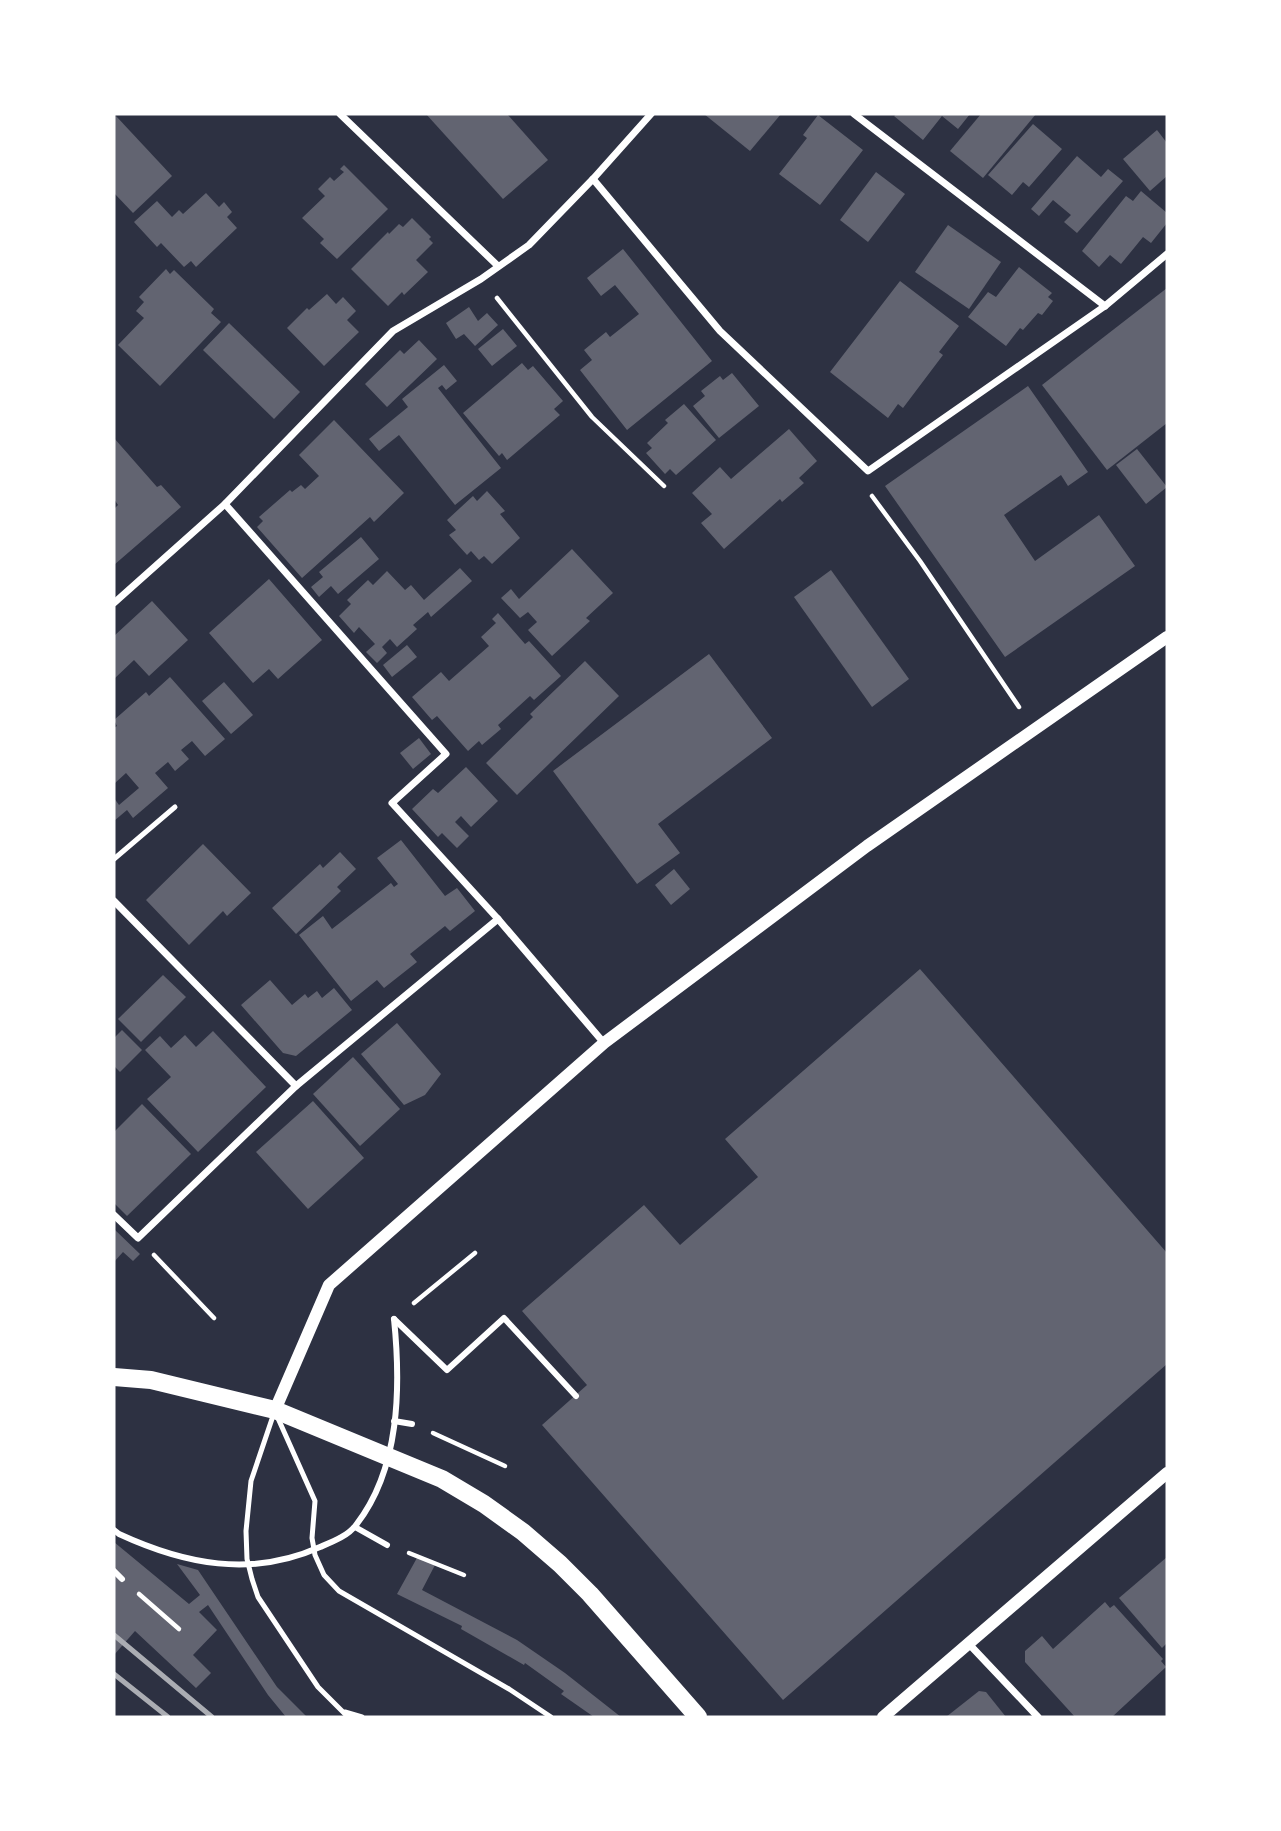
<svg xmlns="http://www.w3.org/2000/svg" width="1281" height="1831" font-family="Mulish,sans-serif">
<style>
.building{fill:#626471}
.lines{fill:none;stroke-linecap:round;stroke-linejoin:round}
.path{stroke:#fff;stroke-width:4.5}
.service{stroke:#fff;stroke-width:5}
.pedestrian{stroke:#fff;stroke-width:6}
.minor{stroke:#fff;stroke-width:7}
.tertiary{stroke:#fff;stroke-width:12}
.primary{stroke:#fff;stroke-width:18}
.rail{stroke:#abadb3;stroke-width:5}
</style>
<rect width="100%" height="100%" fill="#2d3142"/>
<!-- building -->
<g class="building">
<polygon points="426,114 507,114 548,160 503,199"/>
<polygon points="704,114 781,114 750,151"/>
<polygon points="897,114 970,114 958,129 942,116 923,140 894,116"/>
<polygon points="981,114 1036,114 983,178 950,151"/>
<polygon points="818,115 863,150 820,205 779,174 807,138 803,135"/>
<polygon points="116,116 172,176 133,213 114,193 114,118"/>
<polygon points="1033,124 1062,149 1029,187 1023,182 1012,195 988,175"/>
<polygon points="1157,130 1167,143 1167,176 1150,191 1123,159"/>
<polygon points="1077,156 1101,177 1108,169 1123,181 1077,233 1064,222 1071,215 1053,200 1039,216 1031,209"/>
<polygon points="344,165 388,209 337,259 320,243 324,239 302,218 325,196 318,189 330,177 334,181 344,172 340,169"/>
<polygon points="876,172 905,194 868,242 840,220"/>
<polygon points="1141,191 1167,213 1167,223 1151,243 1143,237 1121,264 1110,255 1099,267 1082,251 1126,196 1133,201"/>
<polygon points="206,193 219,207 224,202 232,212 227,217 237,228 196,267 191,261 184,267 161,243 157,247 134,222 157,201 172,217 179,210 183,214"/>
<polygon points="412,218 431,237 429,239 433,243 416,260 428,272 404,295 402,292 388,306 351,269 388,232 389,234 399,224 403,227"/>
<polygon points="948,225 1001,262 969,309 915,272"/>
<polygon points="623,249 712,361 627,430 580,370 592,360 584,350 606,332 610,337 639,314 615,285 601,296 587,278"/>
<polygon points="1019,267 1052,293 1048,297 1053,301 1042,315 1038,313 1023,330 1020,328 1006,346 968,317 988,292 996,297"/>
<polygon points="166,269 170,274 174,270 214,309 211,313 221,322 160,386 118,345 144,318 136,311 144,302 139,297"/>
<polygon points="900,281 959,326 939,352 943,355 903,408 898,404 888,418 830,372"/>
<polygon points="1167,288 1167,423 1107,470 1042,385"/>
<polygon points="327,294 336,304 343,297 356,311 347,320 359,332 324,366 287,328 307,308 309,310"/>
<polygon points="469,307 478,321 487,313 498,325 475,346 464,334 456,339 446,323"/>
<polygon points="229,323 300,392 274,419 203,350"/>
<polygon points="503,329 517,346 492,366 478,349"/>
<polygon points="419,340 437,359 387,407 365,384 400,350 404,354"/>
<polygon points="522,363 528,370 533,366 563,401 554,409 560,415 507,460 502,453 499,456 463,413"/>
<polygon points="444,365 457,381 446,390 442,385 438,388 501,468 455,505 399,435 379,451 369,439 408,407 402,399"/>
<polygon points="732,373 759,406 719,438 693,406 705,396 701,391 720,376 723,380"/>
<polygon points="1028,386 1088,472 1068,486 1061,475 1004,515 1035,561 1099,515 1135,566 1005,657 885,486"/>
<polygon points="684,404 716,440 676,475 670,469 665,474 646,453 652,448 647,443 668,423 665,420"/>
<polygon points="334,420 404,493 374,522 370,517 302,578 257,527 263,521 259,517 290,490 292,492 301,485 305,489 319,476 299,455"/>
<polygon points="789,429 817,461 799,478 804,483 782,502 780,499 724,549 701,523 712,514 692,493 720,467 731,479"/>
<polygon points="114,438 157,487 161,485 181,507 114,565 114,509 118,505 114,499"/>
<polygon points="1137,449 1167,487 1146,504 1116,465"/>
<polygon points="487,491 505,511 500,514 520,538 492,564 484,556 479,560 471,551 467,555 449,535 456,530 447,520 473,496 477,501"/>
<polygon points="361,537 379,559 338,594 331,586 319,597 311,587 323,577 319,572"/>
<polygon points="572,549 613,593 586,618 590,621 552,656 528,630 537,622 528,612 520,618 501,598 511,589 519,599"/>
<polygon points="460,568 472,581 431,617 428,612 413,625 417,629 397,647 390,639 382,647 387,653 377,663 366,652 375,644 359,627 354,633 339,616 351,604 347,600 368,580 373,585 387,571 405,590 411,585 424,600"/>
<polygon points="831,570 909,679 872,707 794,597"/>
<polygon points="269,579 322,640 278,679 269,669 253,683 209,633"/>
<polygon points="152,601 188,640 149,676 134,660 114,679 114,636"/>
<polygon points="498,613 525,644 529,641 561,676 534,700 530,696 498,725 501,729 482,745 479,741 468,751 437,716 432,720 412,697 441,672 449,681 489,646 481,637 496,623 492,619"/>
<polygon points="407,645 417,657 392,677 383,665"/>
<polygon points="709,654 772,738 658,824 680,853 637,884 553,771"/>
<polygon points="585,661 619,696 517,795 486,763 533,717 530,714"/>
<polygon points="170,677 225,739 205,756 192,741 181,750 189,759 175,771 168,762 155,773 168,788 133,818 127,810 114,821 114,798 119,805 139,788 126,773 114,784 114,728 117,726 114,720 146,692 149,696"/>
<polygon points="224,682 253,715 231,734 202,701"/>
<polygon points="419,738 431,754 413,769 400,753"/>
<polygon points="466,767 498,801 471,827 461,816 455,822 469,836 457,848 442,833 438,837 412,809 433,789 438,793"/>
<polygon points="401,840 445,896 457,888 475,911 450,931 445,926 410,954 417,962 384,988 377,980 351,1001 299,935 323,916 332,929 391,883 394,887 398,884 377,858"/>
<polygon points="203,844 251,893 227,916 223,911 189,945 146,900"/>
<polygon points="340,852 356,869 337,887 341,891 296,934 272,908 320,864 323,868"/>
<polygon points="674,869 690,889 671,905 655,885"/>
<polygon points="920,969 1167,1253 1167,1364 783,1700 542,1425 587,1385 522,1311 644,1205 680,1245 758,1177 725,1139"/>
<polygon points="163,975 186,997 141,1042 118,1019"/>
<polygon points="270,980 292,1005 305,994 308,998 317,991 322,998 334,988 352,1010 296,1056 283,1053 241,1005"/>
<polygon points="397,1023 441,1074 425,1095 404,1105 361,1054"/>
<polygon points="122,1030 142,1050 120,1072 114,1066 114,1038"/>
<polygon points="213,1031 266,1087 198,1152 147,1099 171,1077 145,1050 160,1036 171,1048 185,1035 196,1047"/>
<polygon points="353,1057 400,1109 360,1146 313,1094"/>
<polygon points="313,1101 364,1158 308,1209 256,1152"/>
<polygon points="142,1104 191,1154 127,1216 114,1203 114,1132"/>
<polygon points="114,1229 140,1254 133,1261 123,1252 114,1262"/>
<polygon points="114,1542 189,1604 200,1595 177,1564 198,1570 277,1687 307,1717 286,1717 268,1695 208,1605 199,1612 217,1630 193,1655 211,1673 196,1688 135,1631 114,1655"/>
<polygon points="418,1556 435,1565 422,1590 517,1640 565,1673 621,1717 594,1717 561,1694 564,1691 525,1663 524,1665 461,1629 462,1626 397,1594"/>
<polygon points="1167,1557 1167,1643 1162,1648 1119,1598"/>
<polygon points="1105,1602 1110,1608 1114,1605 1163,1659 1161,1661 1166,1667 1112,1717 1075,1717 1025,1662 1025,1651 1042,1636 1053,1649"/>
<polygon points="979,1691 986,1692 1006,1717 946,1717"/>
</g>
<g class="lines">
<!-- path -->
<g class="path">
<polyline points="497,298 592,417 664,486"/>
<polyline points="872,496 920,561 1019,707"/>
<polyline points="154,1255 214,1318"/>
<polyline points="414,1303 475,1253"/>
<polyline points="433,1433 505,1466"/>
<polyline points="409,1553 464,1575"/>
<polyline points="139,1594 179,1629"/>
</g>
<!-- service -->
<g class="service">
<polyline points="114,859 175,807"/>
<polyline points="274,1413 251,1481 246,1531 247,1559 252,1579 258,1597 318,1687 348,1717"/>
<polyline points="277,1416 315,1501 312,1538 315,1555 324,1575 339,1591 509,1689 551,1717"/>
<polyline points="345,1712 362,1717"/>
</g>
<!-- pedestrian -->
<g class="pedestrian">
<polyline points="394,1319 447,1370 504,1318 576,1396"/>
<polyline points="394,1421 412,1424"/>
<polyline points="355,1527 387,1545"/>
<path d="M114,1530l5,4c65,30 132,44 201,13 12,-5 28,-11 36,-22 44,-56 45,-138 38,-206"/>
<polyline points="114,1571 122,1579"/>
</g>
<!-- minor -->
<g class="minor">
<polyline points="340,114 498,266"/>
<polyline points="854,114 1105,306"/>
<polyline points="593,179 720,331 868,471 1105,306 1167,254"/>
<polyline points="225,504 446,754 392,803 498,919 604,1043"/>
<polyline points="114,603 225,504 393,331 481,279 529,245 593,179 651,114"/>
<polyline points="114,901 296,1086"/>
<polyline points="114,1215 138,1238 296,1086 498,919"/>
<polyline points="968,1643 1038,1717"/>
</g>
<!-- tertiary -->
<g class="tertiary">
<polyline points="275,1410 329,1285 604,1043 867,846 1167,637"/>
<polyline points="883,1717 1167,1473"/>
</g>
<!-- primary -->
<polyline class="primary" points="114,1377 151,1380 275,1410 442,1479 484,1504 523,1532 560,1564 590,1594 698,1717"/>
<!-- rail -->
<g class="rail">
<polyline points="114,1635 212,1717"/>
<polyline points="114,1674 168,1717"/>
</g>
</g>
<!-- border -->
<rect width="1281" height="1831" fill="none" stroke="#ffffff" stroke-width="231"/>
</svg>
